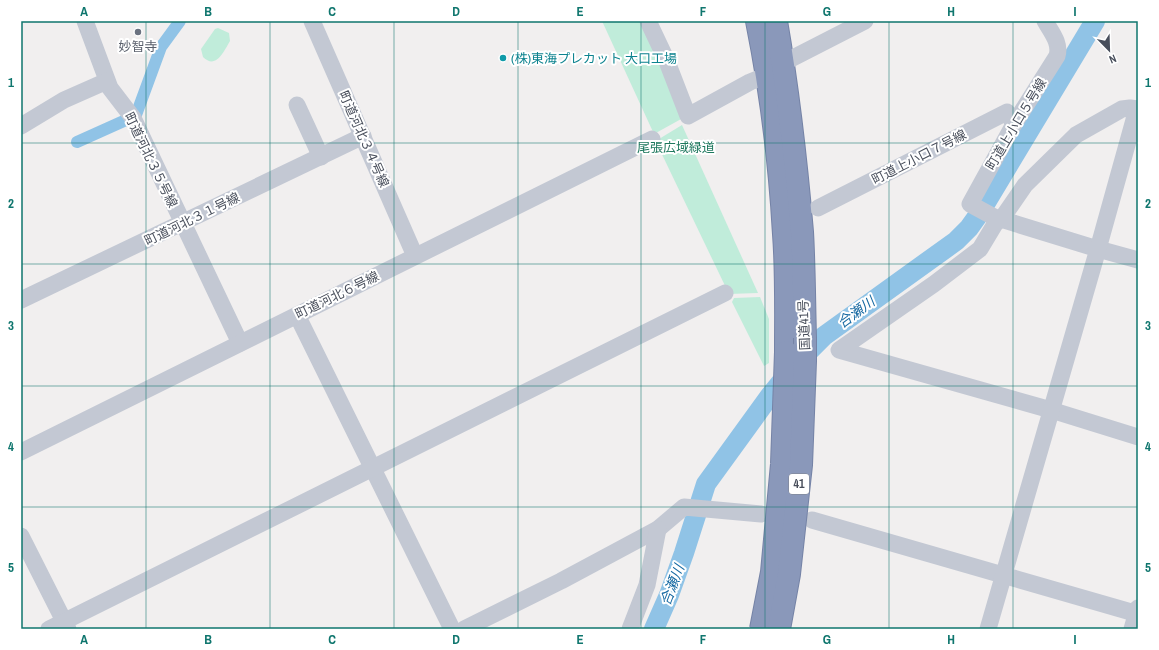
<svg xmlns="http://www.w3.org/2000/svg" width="1159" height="650" font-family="'Archivo Narrow','Noto Sans JP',sans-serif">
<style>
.green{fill:#c0ecda}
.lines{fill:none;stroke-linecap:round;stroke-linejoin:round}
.canal{stroke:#90c3e6;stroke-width:12}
.river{stroke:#90c3e6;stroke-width:20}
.highway-casing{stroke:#7583a6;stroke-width:24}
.minor{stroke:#c3c8d3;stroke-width:17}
.highway{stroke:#8a98ba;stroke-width:22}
.highway-bridge-casing{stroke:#7583a6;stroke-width:24;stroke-linecap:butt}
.highway-bridge{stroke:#8a98ba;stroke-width:22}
.grid{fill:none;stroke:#0f766e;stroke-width:1;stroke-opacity:0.55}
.worship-dot{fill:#6b7280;stroke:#fff;stroke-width:1.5}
.culture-dot{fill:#0f9aa8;stroke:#fff;stroke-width:1.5}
.labels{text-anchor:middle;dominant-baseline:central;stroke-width:4;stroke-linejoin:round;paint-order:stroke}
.shield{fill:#fff;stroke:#7f838c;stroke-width:1}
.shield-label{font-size:12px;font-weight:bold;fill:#484e5b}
.worship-label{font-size:13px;fill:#5b616d;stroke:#fff}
.culture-label{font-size:13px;fill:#0d838f;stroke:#fff;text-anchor:start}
.street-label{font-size:13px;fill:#484e5b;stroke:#fff}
.park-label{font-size:13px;fill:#1d785d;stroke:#fff}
.water-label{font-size:14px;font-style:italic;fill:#1568a1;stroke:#fff}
.neatline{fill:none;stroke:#0f766e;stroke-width:1.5}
.grid-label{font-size:13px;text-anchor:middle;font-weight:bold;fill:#0f766e}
</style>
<rect width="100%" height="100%" fill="#f1efef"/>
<!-- green -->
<g class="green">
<polygon points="602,21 642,21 683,118 654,134"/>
<path d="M218,28l11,5 1,8c-6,10 -14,29 -27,16l-2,-8 14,-20z"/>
<polygon points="682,125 758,293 729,294 657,144 659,139"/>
<polygon points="760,297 769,319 769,363 764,366 732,302 734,298"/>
</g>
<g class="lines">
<!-- canal -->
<g class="canal">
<polyline points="136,115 161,47 180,21"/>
<polyline points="77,142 126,120"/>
</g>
<!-- river -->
<polyline class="river" points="654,629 669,595 684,553 706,484 769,397 795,365 824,336 956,241 969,228 979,214 1095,21"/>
<!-- highway casing -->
<g class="highway-casing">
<g id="highway">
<path d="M757,21c14,70 23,142 27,213 3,39 2,79 2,118"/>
<path d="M776,21c12,70 20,140 26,211 2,35 2,71 3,106"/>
</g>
</g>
<!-- minor -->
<g class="minor">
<polyline points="85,21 110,88 133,118 240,343"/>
<polyline points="312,21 415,256"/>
<polyline points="648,21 666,59 688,116 750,82 767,75"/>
<path d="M1045,21c6,11 16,22 12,35l-43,68 -44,80 24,13 104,32 40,11"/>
<polyline points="783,63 865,21"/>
<polyline points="297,105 321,157"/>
<polyline points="1138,109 1130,108 1122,109 1076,135 1025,185 1005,214 995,224 980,249 934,284 839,350 1051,410 1138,437"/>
<polyline points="21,126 64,100 107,81"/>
<polyline points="818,208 1007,112 1014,124"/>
<polyline points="21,300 363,136"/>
<polyline points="297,315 452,629"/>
<polyline points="21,452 652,139"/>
<polyline points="812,520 1138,614"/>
<polyline points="21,536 68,629"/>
<polyline points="49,629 725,293"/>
<polyline points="464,629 561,581 658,529 684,507 761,514"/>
<polyline points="630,629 647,585 658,529"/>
<polyline points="988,629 1098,249 1137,109"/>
<polyline points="1132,629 1138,608"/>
</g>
<!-- highway -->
<use href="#highway" class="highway"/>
<!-- highway-bridge casing -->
<g class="highway-bridge-casing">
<g id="highway-bridge">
<polyline points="761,629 772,572 782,464 786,352"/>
<polyline points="779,629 789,574 801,465 805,361 805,338"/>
</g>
</g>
<!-- highway-bridge -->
<use href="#highway-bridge" class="highway-bridge"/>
</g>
<!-- grid -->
<path class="grid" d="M146,21v608M270,21v608M394,21v608M518,21v608M641,21v608M765,21v608M889,21v608M1013,21v608M21,143h1117M21,264h1117M21,386h1117M21,507h1117"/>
<!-- markers -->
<circle class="worship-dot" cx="138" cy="32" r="4"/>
<circle class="culture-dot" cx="503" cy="58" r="4"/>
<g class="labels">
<!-- shield labels -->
<rect class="shield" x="789" y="474" width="20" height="20" rx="3"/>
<g class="shield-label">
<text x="799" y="484">41</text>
</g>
<!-- worship labels -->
<g class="worship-label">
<text x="138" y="46">妙智寺</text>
</g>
<!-- culture labels -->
<g class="culture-label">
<text x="511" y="58">(株)東海プレカット 大口工場</text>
</g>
<!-- street labels -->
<g class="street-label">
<text transform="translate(1016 124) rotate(-59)">町道上小口５号線</text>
<text transform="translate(364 139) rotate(66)">町道河北３４号線</text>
<text transform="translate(919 157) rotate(-27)">町道上小口７号線</text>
<text transform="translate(151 160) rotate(64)">町道河北３５号線</text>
<text transform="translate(192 219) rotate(-26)">町道河北３１号線</text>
<text transform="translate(337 295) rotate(-26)">町道河北６号線</text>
<text transform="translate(804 325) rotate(-92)">国道41号</text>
</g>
<!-- park labels -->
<g class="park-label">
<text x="676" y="147">尾張広域緑道</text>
</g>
<!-- water labels -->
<g class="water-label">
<text transform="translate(856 312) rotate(-36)">合瀬川</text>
<text transform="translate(672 585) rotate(-69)">合瀬川</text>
</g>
</g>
<!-- border -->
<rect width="1159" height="650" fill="none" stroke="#ffffff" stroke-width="44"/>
<!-- north arrow -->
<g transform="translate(1109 50) rotate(157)" stroke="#ffffff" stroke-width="3" paint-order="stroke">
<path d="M0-3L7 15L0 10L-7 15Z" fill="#484e5b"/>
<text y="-6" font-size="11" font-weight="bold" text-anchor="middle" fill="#484e5b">N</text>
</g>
<rect x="22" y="22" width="1115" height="606" class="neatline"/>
<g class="grid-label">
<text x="84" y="16">A</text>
<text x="208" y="16">B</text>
<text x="332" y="16">C</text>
<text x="456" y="16">D</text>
<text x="580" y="16">E</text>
<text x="703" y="16">F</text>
<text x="827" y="16">G</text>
<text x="951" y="16">H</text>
<text x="1075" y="16">I</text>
<text x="11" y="87">1</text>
<text x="1148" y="87">1</text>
<text x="11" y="208">2</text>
<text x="1148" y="208">2</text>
<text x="11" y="330">3</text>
<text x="1148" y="330">3</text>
<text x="11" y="451">4</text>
<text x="1148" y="451">4</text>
<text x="11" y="572">5</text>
<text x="1148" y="572">5</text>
<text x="84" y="644">A</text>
<text x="208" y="644">B</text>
<text x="332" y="644">C</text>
<text x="456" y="644">D</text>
<text x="580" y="644">E</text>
<text x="703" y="644">F</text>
<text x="827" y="644">G</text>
<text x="951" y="644">H</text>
<text x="1075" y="644">I</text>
</g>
</svg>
